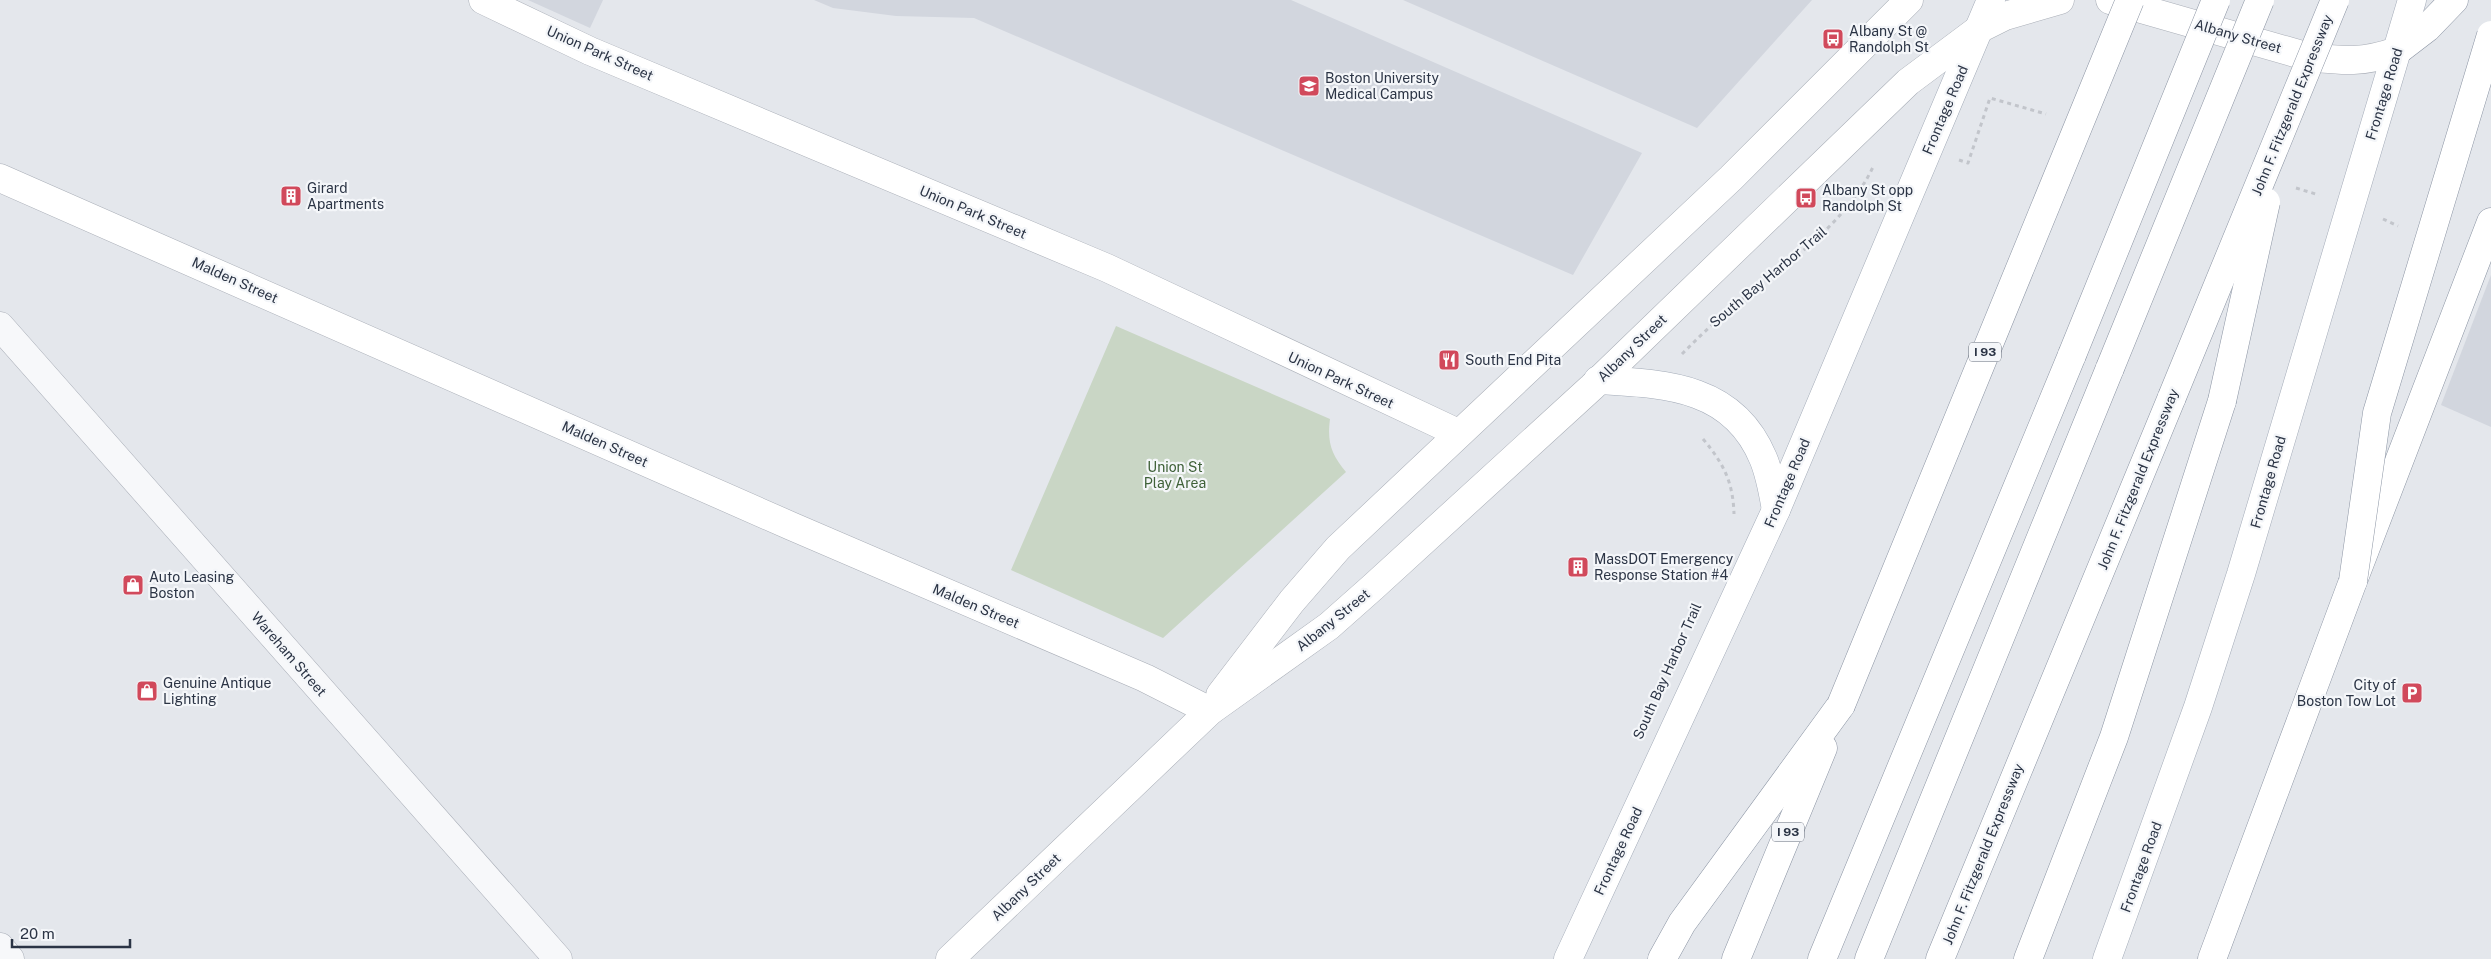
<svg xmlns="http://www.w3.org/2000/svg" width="2491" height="959" font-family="'Public Sans',sans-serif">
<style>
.built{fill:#d2d6de}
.green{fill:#c9d6c5}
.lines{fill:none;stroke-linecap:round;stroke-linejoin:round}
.street-casing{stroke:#a9aeb7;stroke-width:29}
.secondary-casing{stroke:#a9aeb7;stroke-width:29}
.primary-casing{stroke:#a3abb8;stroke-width:29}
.highway-casing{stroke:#8b94a3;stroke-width:29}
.path{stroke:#c2c5cb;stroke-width:3;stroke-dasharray:4 4;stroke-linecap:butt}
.street{stroke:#f7f8fa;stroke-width:28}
.secondary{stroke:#fff;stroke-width:28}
.primary{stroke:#fff;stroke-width:28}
.highway{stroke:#fff;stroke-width:28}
.highway-bridge-casing{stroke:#8b94a3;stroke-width:29;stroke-linecap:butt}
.highway-bridge{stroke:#fff;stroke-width:28}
.labels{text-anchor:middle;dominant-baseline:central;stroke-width:4.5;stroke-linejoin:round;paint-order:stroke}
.shield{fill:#f4f6f9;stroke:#676e7b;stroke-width:1}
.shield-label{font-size:12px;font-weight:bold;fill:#2b3445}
.poi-label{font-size:14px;fill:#2b3445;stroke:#f4f6f9;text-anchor:start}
.street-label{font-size:14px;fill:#2b3445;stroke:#f4f6f9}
.park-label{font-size:14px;fill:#3f6138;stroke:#f4f6f9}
</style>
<rect width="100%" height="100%" fill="#e4e7ec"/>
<!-- built -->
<g class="built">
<polygon points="528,0 603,0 590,28"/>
<polygon points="814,0 1291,0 1642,153 1573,275 974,18 896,16 833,8"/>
<polygon points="1403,0 1812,0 1697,128"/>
<polygon points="2491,275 2491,427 2441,405"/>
</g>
<!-- green -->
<path class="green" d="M1116,326l214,93c-3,23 1,35 16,53l-183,166 -152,-68z"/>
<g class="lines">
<!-- street casing -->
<g class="street-casing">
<g id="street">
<polyline points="0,326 558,959"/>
<polyline points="0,947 10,959"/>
</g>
</g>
<!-- secondary casing -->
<g class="secondary-casing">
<g id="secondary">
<polyline points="483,0 590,51 1107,268 1458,433"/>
<path d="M2110,0l199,57c35,4 54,6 88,-6"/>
<polyline points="0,178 791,526 1145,678 1210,711"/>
<polyline points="1220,695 1292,601 1338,548 1731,178 1909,0"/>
<polyline points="950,959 1210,711 1329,626 1373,587 1592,387 1908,82 1979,29 2005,16 2060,0"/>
</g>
</g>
<!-- primary casing -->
<g class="primary-casing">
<g id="primary">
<path d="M1598,380c68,4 135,6 165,78 7,16 10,35 13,52"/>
<polyline points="1568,959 1776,510 1991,0"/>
<polyline points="2107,959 2198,707 2241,574 2412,0"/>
</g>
</g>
<!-- highway casing -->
<g class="highway-casing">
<g id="highway">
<polyline points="2397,51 2427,28 2454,0"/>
<polyline points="1662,959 1682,923 1841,705"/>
<polyline points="1736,959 1823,748"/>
<polyline points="1822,959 2072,355"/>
<polyline points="1869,959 2110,368"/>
<polyline points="1940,959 2172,397"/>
<polyline points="2028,959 2114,737 2222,401"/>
<polyline points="2212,959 2353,581 2491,222"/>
</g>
</g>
<!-- path -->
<g class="path">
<polyline points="1959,160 1968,163 1990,98 2046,114"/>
<polyline points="2296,188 2319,195"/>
<polyline points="2383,219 2398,226"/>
<path d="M1682,354c17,-17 34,-34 53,-49 50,-41 111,-80 139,-140"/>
<path d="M1703,439c20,24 30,42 31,75"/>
</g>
<!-- street -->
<use href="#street" class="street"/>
<!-- secondary -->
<use href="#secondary" class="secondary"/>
<!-- primary -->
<use href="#primary" class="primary"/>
<!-- highway -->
<use href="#highway" class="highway"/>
<!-- highway-bridge casing -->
<g class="highway-bridge-casing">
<g id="highway-bridge">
<polyline points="2072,355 2216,0"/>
<polyline points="2110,368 2260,0"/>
<polyline points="2172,397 2335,0"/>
<polyline points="2222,401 2266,202"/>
<polyline points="2353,581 2377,413 2491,35"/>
<polyline points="1841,705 2130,0"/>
</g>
</g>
<!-- highway-bridge -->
<use href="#highway-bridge" class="highway-bridge"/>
</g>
<!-- icons -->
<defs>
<g id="bus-square" transform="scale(1.125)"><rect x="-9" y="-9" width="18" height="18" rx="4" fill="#d1495b" stroke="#f4f6f9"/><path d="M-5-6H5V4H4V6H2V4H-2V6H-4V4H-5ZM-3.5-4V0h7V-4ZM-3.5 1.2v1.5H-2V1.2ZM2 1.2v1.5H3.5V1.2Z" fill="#fff"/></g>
<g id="university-square" transform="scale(1.125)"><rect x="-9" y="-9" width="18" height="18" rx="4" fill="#d1495b" stroke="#f4f6f9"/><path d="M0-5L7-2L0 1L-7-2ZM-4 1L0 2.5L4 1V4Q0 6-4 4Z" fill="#fff"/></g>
<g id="building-square" transform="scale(1.125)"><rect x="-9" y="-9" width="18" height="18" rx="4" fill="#d1495b" stroke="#f4f6f9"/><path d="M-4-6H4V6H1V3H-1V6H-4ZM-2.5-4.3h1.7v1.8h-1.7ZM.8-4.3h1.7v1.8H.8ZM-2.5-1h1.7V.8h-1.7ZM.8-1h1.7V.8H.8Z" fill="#fff"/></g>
<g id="restaurant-square" transform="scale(1.125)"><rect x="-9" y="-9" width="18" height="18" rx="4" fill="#d1495b" stroke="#f4f6f9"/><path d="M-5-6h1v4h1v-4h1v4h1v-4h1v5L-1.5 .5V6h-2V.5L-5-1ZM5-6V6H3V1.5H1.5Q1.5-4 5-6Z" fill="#fff"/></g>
<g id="shop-square" transform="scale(1.125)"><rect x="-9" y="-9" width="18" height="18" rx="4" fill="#d1495b" stroke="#f4f6f9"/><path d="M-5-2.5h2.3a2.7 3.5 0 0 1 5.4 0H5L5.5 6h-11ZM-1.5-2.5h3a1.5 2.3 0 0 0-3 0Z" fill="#fff"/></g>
<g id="parking-square" transform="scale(1.125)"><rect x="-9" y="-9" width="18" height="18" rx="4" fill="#d1495b" stroke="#f4f6f9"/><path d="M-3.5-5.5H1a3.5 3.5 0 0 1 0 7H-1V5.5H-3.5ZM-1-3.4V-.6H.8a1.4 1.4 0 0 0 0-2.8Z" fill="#fff"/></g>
</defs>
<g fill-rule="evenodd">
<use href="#bus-square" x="1833" y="39"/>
<use href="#university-square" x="1309" y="86"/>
<use href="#building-square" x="291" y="196"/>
<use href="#bus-square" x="1806" y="198"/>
<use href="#restaurant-square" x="1449" y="360"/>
<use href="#building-square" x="1578" y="567"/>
<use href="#shop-square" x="133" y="585"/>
<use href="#shop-square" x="147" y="691"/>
<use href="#parking-square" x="2412" y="693"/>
</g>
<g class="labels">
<!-- shield labels -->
<g class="shield">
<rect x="1969" y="342.5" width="32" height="19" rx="4"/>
<rect x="1772" y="822.5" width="32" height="19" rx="4"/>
</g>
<g class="shield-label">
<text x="1985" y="352">I 93</text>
<text x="1788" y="832">I 93</text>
</g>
<!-- poi labels -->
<g class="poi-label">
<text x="1849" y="31">Albany St @<tspan x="1849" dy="16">Randolph St</tspan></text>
<text x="1325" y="78">Boston University<tspan x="1325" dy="16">Medical Campus</tspan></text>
<text x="307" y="188">Girard<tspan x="307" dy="16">Apartments</tspan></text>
<text x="1822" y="190">Albany St opp<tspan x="1822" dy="16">Randolph St</tspan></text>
<text x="1465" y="360">South End Pita</text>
<text x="1594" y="559">MassDOT Emergency<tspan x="1594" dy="16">Response Station #4</tspan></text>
<text x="149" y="577">Auto Leasing<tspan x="149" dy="16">Boston</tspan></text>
<text x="163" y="683">Genuine Antique<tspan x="163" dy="16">Lighting</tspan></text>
<text x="2396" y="685" text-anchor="end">City of<tspan x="2396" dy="16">Boston Tow Lot</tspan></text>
</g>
<!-- street labels -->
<g class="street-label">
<text transform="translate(2238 36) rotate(16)">Albany Street</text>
<text transform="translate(600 53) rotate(24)">Union Park Street</text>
<text transform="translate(2384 94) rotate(-73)">Frontage Road</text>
<text transform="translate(2292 105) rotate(-68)">John F. Fitzgerald Expressway</text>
<text transform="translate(1945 110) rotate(-67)">Frontage Road</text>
<text transform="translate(973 212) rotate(23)">Union Park Street</text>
<text transform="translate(1768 277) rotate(-40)">South Bay Harbor Trail</text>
<text transform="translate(235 280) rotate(24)">Malden Street</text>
<text transform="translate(1632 348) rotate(-44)">Albany Street</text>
<text transform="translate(1341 380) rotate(25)">Union Park Street</text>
<text transform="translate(605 444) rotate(24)">Malden Street</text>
<text transform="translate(2138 479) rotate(-68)">John F. Fitzgerald Expressway</text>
<text transform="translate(2268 482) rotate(-74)">Frontage Road</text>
<text transform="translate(1787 483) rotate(-67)">Frontage Road</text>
<text transform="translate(976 606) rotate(23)">Malden Street</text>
<text transform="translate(1333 620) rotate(-39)">Albany Street</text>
<text transform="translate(289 654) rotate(49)">Wareham Street</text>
<text transform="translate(1667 671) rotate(-66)">South Bay Harbor Trail</text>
<text transform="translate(1618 851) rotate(-65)">Frontage Road</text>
<text transform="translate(1983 854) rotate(-68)">John F. Fitzgerald Expressway</text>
<text transform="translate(2141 867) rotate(-70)">Frontage Road</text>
<text transform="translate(1026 887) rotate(-44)">Albany Street</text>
</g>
<!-- park labels -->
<g class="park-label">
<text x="1175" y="467">Union St<tspan x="1175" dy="16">Play Area</tspan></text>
</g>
</g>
<!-- scale -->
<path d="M12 939v8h118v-8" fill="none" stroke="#2b3445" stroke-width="2.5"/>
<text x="20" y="939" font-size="15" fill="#2b3445" stroke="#f4f6f9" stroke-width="4" paint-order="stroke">20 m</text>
</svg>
